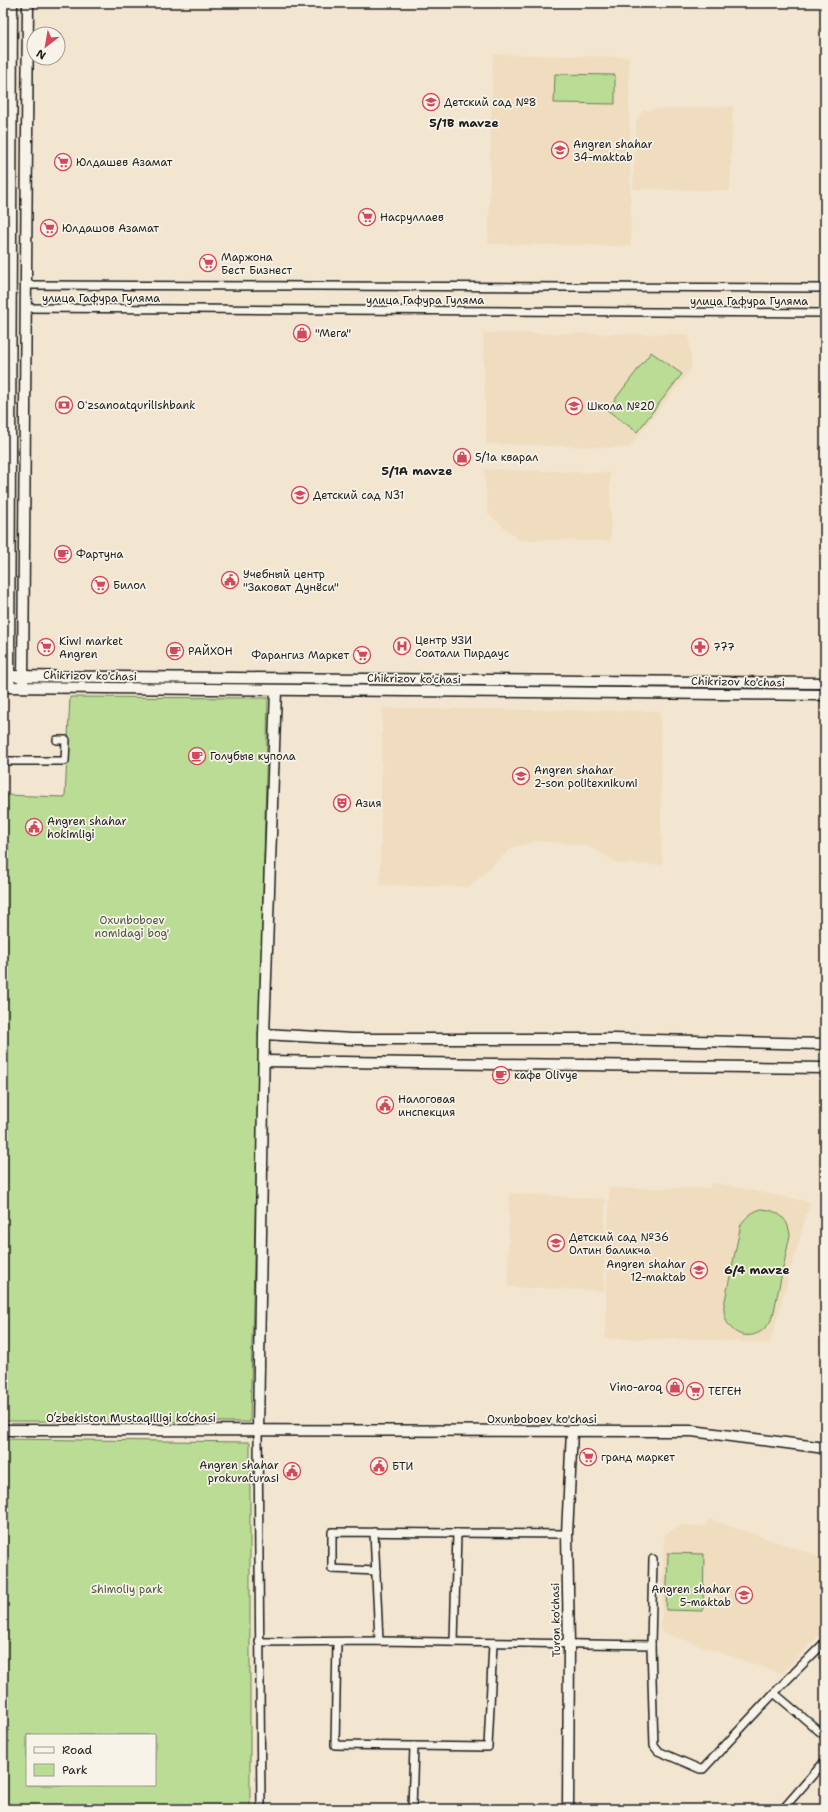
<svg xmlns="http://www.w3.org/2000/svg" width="828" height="1812" font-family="'Shantell Sans',sans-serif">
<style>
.built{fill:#f0ddc0}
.green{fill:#badc95;stroke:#6b7c58;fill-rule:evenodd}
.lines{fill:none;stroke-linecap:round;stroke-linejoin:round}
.street-casing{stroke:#1c1c1c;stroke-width:10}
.secondary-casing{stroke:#1c1c1c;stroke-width:13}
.street{stroke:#f7f3e8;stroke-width:7}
.secondary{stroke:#f7f3e8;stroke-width:10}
.labels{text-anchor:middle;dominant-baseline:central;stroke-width:3.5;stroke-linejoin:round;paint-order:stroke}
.poi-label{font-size:11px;fill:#1c1c1c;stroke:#f7f3e8;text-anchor:start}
.street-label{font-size:11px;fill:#1c1c1c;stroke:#f7f3e8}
.park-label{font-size:11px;fill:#4b5640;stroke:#f7f3e8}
.neighbourhood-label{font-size:12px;font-weight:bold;fill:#1c1c1c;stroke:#f7f3e8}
</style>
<rect width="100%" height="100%" fill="#f3e6d1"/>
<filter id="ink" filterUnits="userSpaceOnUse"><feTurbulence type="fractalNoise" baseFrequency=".025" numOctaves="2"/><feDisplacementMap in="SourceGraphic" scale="8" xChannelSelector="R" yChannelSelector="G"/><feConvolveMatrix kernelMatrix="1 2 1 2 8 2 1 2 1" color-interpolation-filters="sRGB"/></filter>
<g filter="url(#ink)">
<!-- built -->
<g class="built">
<polygon points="493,54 629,57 631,246 488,244"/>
<polygon points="733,106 730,191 633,189 636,121 643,110"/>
<polygon points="483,333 689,334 692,368 629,448 486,444"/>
<polygon points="484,469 610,473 611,541 519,540 488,514"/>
<polygon points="382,708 660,711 662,865 619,864 588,846 537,841 512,848 469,887 380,885"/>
<polygon points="711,1182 810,1202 770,1344 704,1339 605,1339 609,1188 710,1188"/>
<polygon points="509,1193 605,1199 604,1291 508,1287"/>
<polygon points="709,1519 813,1554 825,1560 825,1629 782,1674 661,1632 664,1535 681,1525 705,1526"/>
</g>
<!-- green -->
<g class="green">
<polygon points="555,74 615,75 615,104 554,103"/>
<polygon points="651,352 682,374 637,432 607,410"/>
<polygon points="70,697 268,698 250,1422 3,1421 3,795 65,797"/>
<path d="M761,1209c17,1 27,9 29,26l-17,81c-13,31 -51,23 -49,-11l17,-81c6,-8 11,-12 20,-15z"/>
<path d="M3,1439l247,3v367h-247zM27,1735h128v50h-128z"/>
<polygon points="668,1553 704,1554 703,1611 666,1610"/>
</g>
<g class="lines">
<!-- street casing -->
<g class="street-casing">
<g id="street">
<polyline points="26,285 825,288"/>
<polyline points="26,308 825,313"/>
<polyline points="3,761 65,761 66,740 57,740"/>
<polyline points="258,1431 261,1809"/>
<polyline points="374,1532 379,1641"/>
<polyline points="653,1559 651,1645 654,1746 658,1751 700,1769 703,1769 774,1693 825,1642"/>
<polyline points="376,1571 332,1569 332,1532 567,1534"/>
<polyline points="259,1642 379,1641 651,1645"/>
<polyline points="337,1642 335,1745 488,1747 493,1643"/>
<polyline points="454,1642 457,1533"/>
<polyline points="774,1693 825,1736"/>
<polyline points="412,1809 414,1746"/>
<polyline points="783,1809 825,1761"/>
</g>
</g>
<!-- secondary casing -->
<g class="secondary-casing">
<g id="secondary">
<polyline points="3,676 825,683"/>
<polyline points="9,683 12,3"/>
<polyline points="23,683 28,3"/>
<polyline points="3,687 825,695"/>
<polyline points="264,1034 352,1039 614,1039 825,1044"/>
<polyline points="264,1061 825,1068"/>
<polyline points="3,1430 692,1431 825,1448"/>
<polyline points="258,1431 264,1034 276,690"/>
<polyline points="568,1809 569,1644 567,1534 572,1431"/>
</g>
</g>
<!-- street -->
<use href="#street" class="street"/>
<!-- secondary -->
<use href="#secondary" class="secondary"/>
</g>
</g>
<!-- icons -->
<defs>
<g id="school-ring" transform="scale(0.9)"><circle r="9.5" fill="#f7f3e8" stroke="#d1495b" stroke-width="1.5"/><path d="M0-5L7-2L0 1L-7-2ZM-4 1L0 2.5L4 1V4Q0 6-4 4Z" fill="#d1495b"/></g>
<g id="supermarket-ring" transform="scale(0.9)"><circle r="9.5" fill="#f7f3e8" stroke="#d1495b" stroke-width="1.5"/><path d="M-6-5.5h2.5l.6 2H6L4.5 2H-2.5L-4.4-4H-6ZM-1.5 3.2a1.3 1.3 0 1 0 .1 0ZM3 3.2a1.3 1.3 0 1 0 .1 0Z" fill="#d1495b"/></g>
<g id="shop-ring" transform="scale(0.9)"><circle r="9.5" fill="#f7f3e8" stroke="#d1495b" stroke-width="1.5"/><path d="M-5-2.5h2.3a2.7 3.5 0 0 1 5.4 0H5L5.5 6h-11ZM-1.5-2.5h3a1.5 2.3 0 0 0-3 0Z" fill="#d1495b"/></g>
<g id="bank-ring" transform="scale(0.9)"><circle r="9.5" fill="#f7f3e8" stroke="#d1495b" stroke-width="1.5"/><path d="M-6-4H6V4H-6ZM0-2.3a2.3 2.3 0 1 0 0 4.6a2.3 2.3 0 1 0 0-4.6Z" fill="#d1495b"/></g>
<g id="cafe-ring" transform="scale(0.9)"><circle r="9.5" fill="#f7f3e8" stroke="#d1495b" stroke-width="1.5"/><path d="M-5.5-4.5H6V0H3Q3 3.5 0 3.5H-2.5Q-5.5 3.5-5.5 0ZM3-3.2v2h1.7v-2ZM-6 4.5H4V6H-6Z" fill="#d1495b"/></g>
<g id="civic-ring" transform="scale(0.9)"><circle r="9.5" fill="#f7f3e8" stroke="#d1495b" stroke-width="1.5"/><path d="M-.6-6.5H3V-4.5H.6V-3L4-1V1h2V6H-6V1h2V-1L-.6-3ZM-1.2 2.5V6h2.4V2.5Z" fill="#d1495b"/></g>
<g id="hospital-ring" transform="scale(0.9)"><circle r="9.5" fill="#f7f3e8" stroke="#d1495b" stroke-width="1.5"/><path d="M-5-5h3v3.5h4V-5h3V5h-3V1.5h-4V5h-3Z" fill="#d1495b"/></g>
<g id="pharmacy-ring" transform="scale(0.9)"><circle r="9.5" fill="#f7f3e8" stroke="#d1495b" stroke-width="1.5"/><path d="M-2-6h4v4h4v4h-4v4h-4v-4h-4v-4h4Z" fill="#d1495b"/></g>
<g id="university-ring" transform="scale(0.9)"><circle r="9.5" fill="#f7f3e8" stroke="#d1495b" stroke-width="1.5"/><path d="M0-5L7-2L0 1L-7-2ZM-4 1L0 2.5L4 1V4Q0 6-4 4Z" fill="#d1495b"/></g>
<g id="theatre-ring" transform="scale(0.9)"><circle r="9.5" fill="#f7f3e8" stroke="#d1495b" stroke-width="1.5"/><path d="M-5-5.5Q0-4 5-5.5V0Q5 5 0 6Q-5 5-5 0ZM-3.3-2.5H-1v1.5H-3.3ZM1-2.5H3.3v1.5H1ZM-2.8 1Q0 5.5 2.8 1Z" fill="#d1495b"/></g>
</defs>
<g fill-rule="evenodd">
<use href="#school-ring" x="431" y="102"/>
<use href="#school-ring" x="560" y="150"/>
<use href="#supermarket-ring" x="63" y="162"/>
<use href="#supermarket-ring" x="367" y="217"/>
<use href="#supermarket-ring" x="49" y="228"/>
<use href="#supermarket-ring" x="208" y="263"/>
<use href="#shop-ring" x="302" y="333"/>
<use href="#bank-ring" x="64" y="405"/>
<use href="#school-ring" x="574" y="406"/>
<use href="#shop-ring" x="462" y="457"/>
<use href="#school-ring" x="300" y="495"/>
<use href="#cafe-ring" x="63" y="554"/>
<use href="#civic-ring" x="230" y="580"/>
<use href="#supermarket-ring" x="100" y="585"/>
<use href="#hospital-ring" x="402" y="646"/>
<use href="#supermarket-ring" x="46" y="647"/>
<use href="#pharmacy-ring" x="700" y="647"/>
<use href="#cafe-ring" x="175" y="651"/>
<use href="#supermarket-ring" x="362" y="655"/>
<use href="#cafe-ring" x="197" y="756"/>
<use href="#university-ring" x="521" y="776"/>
<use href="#theatre-ring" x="342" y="803"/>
<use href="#civic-ring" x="34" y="827"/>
<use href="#cafe-ring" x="501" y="1075"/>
<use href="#civic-ring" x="385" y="1105"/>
<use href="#school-ring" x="556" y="1243"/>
<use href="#school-ring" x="699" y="1270"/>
<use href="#shop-ring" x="675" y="1387"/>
<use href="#supermarket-ring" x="695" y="1391"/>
<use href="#supermarket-ring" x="588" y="1457"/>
<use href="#civic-ring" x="379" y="1466"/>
<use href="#civic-ring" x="292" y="1471"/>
<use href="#school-ring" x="744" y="1595"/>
</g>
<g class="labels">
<!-- poi labels -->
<g class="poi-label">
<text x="444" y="102">Детский сад №8</text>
<text x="573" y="144">Angren shahar<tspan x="573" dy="13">34-maktab</tspan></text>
<text x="76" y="162">Юлдашев Азамат</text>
<text x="380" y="217">Насруллаев</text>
<text x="62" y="228">Юлдашов Азамат</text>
<text x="221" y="257">Маржона<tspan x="221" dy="13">Бест Бизнест</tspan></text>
<text x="315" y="333">"Мега"</text>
<text x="77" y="405">Oʻzsanoatqurilishbank</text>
<text x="587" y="406">Школа №20</text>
<text x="475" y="457">5/1а кварал</text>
<text x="313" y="495">Детский сад N31</text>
<text x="76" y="554">Фартуна</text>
<text x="243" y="574">Учебный центр<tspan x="243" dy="13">"Заковат Дунёси"</tspan></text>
<text x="113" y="585">Билол</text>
<text x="415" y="640">Центр УЗИ<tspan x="415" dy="13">Соатали Пирдаус</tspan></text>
<text x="59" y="641">Kiwi market<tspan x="59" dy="13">Angren</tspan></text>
<text x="713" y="647">777</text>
<text x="188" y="651">РАЙХОН</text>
<text x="349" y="655" text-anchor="end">Фарангиз Маркет</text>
<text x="210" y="756">Голубые купола</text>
<text x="534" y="770">Angren shahar<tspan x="534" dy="13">2-son politexnikumi</tspan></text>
<text x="355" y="803">Азия</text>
<text x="47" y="821">Angren shahar<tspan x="47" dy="13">hokimligi</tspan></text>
<text x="514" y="1075">кафе Olivye</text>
<text x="398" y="1099">Налоговая<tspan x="398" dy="13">инспекция</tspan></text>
<text x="569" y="1237">Детский сад №36<tspan x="569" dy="13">Олтин баликча</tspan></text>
<text x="686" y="1264" text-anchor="end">Angren shahar<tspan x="686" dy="13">12-maktab</tspan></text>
<text x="662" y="1387" text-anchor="end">Vino-aroq</text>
<text x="708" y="1391">ТЕГЕН</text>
<text x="601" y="1457">гранд маркет</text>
<text x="279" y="1465" text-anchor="end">Angren shahar<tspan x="279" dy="13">prokuraturasi</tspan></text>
<text x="392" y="1466">БТИ</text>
<text x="731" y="1589" text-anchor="end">Angren shahar<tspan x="731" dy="13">5-maktab</tspan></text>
</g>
<!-- street labels -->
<g class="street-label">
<text x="101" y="298">улица Гафура Гуляма</text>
<text x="425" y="300">улица Гафура Гуляма</text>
<text x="749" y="301">улица Гафура Гуляма</text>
<text transform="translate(90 676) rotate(1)">Chikrizov ko'chasi</text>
<text transform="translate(414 679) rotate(1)">Chikrizov ko'chasi</text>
<text transform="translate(738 682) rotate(1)">Chikrizov ko'chasi</text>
<text x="131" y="1418">O‘zbekiston Mustaqilligi ko‘chasi</text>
<text x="542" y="1419">Oxunboboev ko'chasi</text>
<text transform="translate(556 1620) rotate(-91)">Turon ko'chasi</text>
</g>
<!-- park labels -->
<g class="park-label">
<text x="132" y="920">Oxunboboev<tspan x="132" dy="13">nomidagi bog'</tspan></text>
<text x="127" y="1589">Shimoliy park</text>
</g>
<!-- neighbourhood labels -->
<g class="neighbourhood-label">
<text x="464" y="123">5/1B mavze</text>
<text x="417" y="471">5/1A mavze</text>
<text x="757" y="1270">6/4 mavze</text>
</g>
</g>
<!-- margin -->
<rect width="828" height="1812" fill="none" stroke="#f7f3e8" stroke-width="16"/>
<rect x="8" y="8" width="812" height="1796" fill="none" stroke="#1c1c1c" stroke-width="1.5" filter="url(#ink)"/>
<!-- legend -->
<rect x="26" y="1734" width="130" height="52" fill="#f7f3e8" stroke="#9f9d96"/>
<rect x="34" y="1747" width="20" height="6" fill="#f7f3e8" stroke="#9f9d96"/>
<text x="62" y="1754" font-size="12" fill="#1c1c1c">Road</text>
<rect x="34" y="1764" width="20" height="12" fill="#badc95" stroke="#9f9d96"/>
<text x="62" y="1774" font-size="12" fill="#1c1c1c">Park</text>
<!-- north arrow -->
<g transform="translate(46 46) rotate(211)"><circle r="19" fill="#f7f3e8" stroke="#9f9d96"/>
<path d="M0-3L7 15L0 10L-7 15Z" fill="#d1495b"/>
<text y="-6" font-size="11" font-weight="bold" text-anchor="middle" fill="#1c1c1c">N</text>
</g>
</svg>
